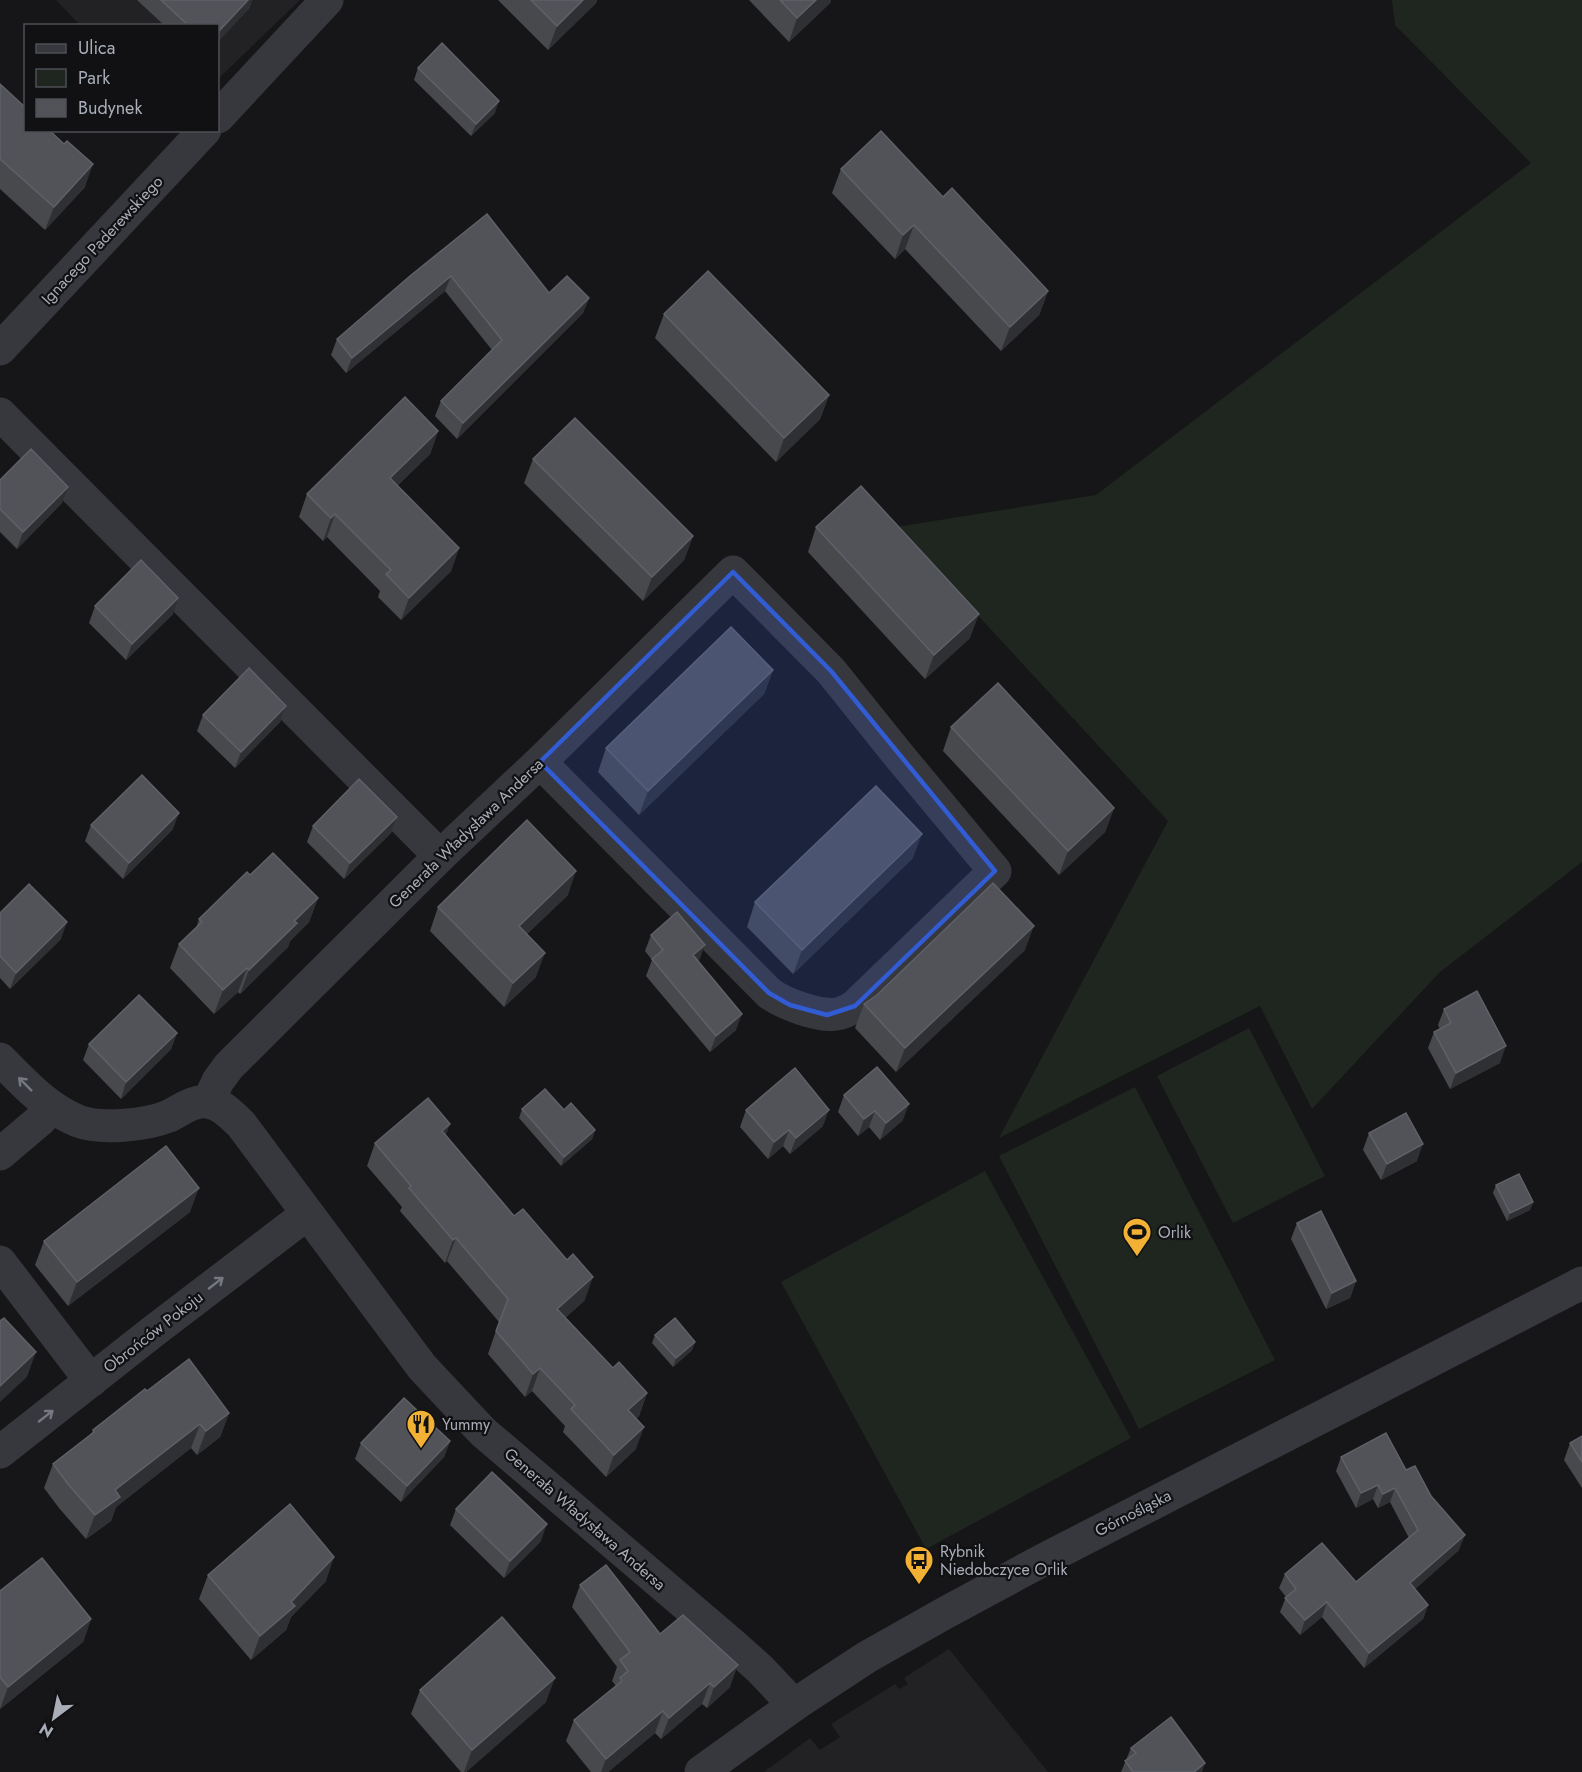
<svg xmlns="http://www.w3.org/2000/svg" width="1582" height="1772" font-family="Jost,sans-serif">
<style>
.built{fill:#222225}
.green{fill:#1e261f}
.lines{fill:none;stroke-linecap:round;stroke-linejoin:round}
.minor{stroke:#37383d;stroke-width:33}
.wall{fill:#47494d}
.shaded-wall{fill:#2f3033}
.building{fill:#525359;stroke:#5f6168;stroke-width:1.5}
.oneway{stroke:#757881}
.marked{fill:#325cd3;fill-opacity:0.2;stroke:#325cd3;stroke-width:4.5;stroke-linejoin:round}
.labels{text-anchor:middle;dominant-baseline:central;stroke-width:4.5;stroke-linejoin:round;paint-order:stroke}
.street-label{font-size:16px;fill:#a8adb8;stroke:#111113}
.poi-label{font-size:16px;fill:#a8adb8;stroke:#111113;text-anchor:start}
</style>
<rect width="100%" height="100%" fill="#161618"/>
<!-- built -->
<g class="built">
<polygon points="56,0 300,0 218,79 218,26 80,25"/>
<polygon points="949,1649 1048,1772 764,1772 810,1738 820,1750 840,1737 831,1724 895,1684 899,1689 908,1684 904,1678"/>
</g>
<!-- green -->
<g class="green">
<polygon points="1392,0 1582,0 1582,862 1440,972 1312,1109 1260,1006 999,1138 1168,821 896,527 1096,495 1531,163 1395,25"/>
<polygon points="1249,1028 1325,1176 1233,1223 1157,1076"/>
<polygon points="1135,1087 1275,1360 1139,1429 999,1156"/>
<polygon points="985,1171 1131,1438 926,1549 781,1282"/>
</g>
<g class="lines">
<!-- minor -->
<g class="minor">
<polyline points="218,117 327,0"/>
<polyline points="0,349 205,130"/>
<polyline points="0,414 440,856"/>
<path d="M0,1059c24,24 46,49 78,62 23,9 69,4 91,-5 12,-6 24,-16 38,-14 14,1 24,13 34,22l181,243 61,65 249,212 28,25 34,36"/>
<path d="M208,1102l10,-21 11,-15 211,-210 100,-94 193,-190 98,99 69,86 95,114 -140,135c-6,4 -11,7 -18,8 -18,3 -53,-10 -68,-21l-229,-231"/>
<polyline points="0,1154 39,1121 52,1107"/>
<polyline points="0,1262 91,1381"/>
<polyline points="0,1452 155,1330 307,1214"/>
<polyline points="701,1772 794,1705 867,1657 945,1613 1043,1560 1582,1283"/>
</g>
</g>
<!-- wall -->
<g class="wall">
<polygon points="137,0 252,0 249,9 218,26 165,26"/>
<polygon points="498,0 597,0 596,3 548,50"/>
<polygon points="749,0 831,0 830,3 789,42"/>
<polygon points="418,68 495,113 471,136 414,80"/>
<polygon points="0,84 85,187 45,230 0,189"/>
<polygon points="841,169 1048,291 1039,315 1001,351 905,249 895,259 832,193"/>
<polygon points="487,214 549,293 589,298 583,313 457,439 435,416 441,401 492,350 445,291 346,373 331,355 337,339"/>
<polygon points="664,314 829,395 820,419 776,462 655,338"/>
<polygon points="438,431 430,454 397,486 459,548 451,571 401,620 378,597 380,591 327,537 323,541 299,517 307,494"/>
<polygon points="533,459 693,536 684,560 643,601 524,483"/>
<polygon points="0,480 62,503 17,549 0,532"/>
<polygon points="816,527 970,638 925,679 808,552"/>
<polygon points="95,606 173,614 126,660 89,623"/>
<polygon points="773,670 764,694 639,815 598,772 606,748"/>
<polygon points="286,706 280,722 235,768 197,731 203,715"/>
<polygon points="951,727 1114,808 1105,832 1059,875 943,751"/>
<polygon points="397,817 391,833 344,879 307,842 313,826"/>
<polygon points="91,825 173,829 123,879 85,841"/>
<polygon points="913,858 793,974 747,927 755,902"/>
<polygon points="250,875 318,898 309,922 290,941 288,947 240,994 238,992 214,1014 170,968 179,944 196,928 199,919"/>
<polygon points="568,895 527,934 536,977 504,1007 430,931 438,907"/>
<polygon points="0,913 61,939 10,989 0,978"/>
<polygon points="651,935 699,961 698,962 736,1030 710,1052 646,976 652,960 645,951"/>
<polygon points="1025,950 896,1072 855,1028 864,1004"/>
<polygon points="1444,1009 1500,1063 1450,1089 1428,1048 1434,1032 1440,1029 1438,1025"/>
<polygon points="177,1033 171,1049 121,1099 83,1060 89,1044"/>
<polygon points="844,1095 903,1120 880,1140 869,1127 858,1136 838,1112"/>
<polygon points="522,1109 564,1110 595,1130 592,1139 561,1166 519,1118"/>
<polygon points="746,1110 823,1126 790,1154 783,1146 768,1159 740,1127"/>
<polygon points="1369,1133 1417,1161 1381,1180 1363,1150"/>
<polygon points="446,1135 585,1300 565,1318 613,1368 647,1393 639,1416 636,1418 636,1449 606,1477 563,1432 565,1426 532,1391 525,1397 488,1354 499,1322 447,1261 445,1263 400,1211 402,1207 367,1166 375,1143"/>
<polygon points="1496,1185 1533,1202 1530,1210 1507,1221 1493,1193"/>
<polygon points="190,1212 68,1306 35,1265 44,1241"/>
<polygon points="1297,1223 1356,1281 1350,1298 1326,1309 1291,1239"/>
<polygon points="655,1335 695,1342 692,1350 673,1367 652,1343"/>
<polygon points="147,1391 229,1413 220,1437 197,1455 191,1448 116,1507 111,1521 86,1539 59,1508 44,1488 53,1464 91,1435 93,1430"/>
<polygon points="1582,1436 1582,1488 1564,1460 1570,1443"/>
<polygon points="450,1441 444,1457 401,1502 355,1459 361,1443"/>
<polygon points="1341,1457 1406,1470 1459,1550 1415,1589 1428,1605 1423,1619 1364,1668 1322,1617 1300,1635 1280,1612 1286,1597 1279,1588 1285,1574 1356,1582 1409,1538 1390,1502 1378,1508 1373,1499 1356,1508 1336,1471"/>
<polygon points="456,1509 541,1541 504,1578 450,1525"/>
<polygon points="208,1575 326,1581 291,1617 286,1630 251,1660 199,1599"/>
<polygon points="580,1585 660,1634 730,1687 707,1708 702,1704 661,1739 655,1733 608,1772 591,1772 566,1741 574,1720 616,1686 612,1681 617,1667 572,1607"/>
<polygon points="0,1591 91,1619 83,1642 0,1709"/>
<polygon points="420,1690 546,1702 466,1772 461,1772 411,1714"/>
<polygon points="1131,1748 1202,1772 1121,1772"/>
</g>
<!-- shaded-wall -->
<g class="shaded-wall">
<polygon points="248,0 252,0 249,9 218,42 218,32"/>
<polygon points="583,0 597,0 596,3 548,50 557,26"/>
<polygon points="816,0 831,0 830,3 789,42 797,18"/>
<polygon points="499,101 495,113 471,136 476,124"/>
<polygon points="93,164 85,187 45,230 54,207"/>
<polygon points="914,225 905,249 895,259 903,235"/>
<polygon points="451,276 445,291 346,373 352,358"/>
<polygon points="1048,291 1039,315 1001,351 1010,327"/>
<polygon points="589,298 583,313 457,439 463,423"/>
<polygon points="829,395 820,419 776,462 784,438"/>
<polygon points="438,431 430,454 381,501 390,478"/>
<polygon points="68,487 62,503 17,549 23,532"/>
<polygon points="335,514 327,537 323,541 331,518"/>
<polygon points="693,536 684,560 643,601 652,577"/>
<polygon points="459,548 451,571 401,620 409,598"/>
<polygon points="178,598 173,614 126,660 132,644"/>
<polygon points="979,614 970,638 925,679 934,655"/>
<polygon points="773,670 764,694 639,815 648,791"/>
<polygon points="286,706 280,722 235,768 241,752"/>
<polygon points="1114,808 1105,832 1059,875 1068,851"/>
<polygon points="179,813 173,829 123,879 129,863"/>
<polygon points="397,817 391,833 344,879 350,863"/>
<polygon points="922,834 913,858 793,974 802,950"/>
<polygon points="576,871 568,895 510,950 519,926"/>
<polygon points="318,898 309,922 290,941 288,947 240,994 249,970"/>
<polygon points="67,922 61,939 10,989 16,973"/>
<polygon points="1034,926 1025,950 896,1072 905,1048"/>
<polygon points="705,945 699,961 687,971 693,955"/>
<polygon points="545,953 536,977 504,1007 513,983"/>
<polygon points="247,968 238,992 214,1014 223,990"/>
<polygon points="742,1014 736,1030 710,1052 716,1036"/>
<polygon points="177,1033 171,1049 121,1099 126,1082"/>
<polygon points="1506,1046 1500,1063 1450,1089 1456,1073"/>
<polygon points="909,1104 903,1120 880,1140 886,1123"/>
<polygon points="829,1110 823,1126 790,1154 796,1138"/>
<polygon points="875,1111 869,1127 858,1136 864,1119"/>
<polygon points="450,1124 442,1146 442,1131"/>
<polygon points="595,1130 592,1139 561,1166 564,1157"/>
<polygon points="789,1130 783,1146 768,1159 774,1142"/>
<polygon points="1423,1144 1417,1161 1381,1180 1387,1164"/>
<polygon points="199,1188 190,1212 68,1306 77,1282"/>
<polygon points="1533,1202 1530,1210 1507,1221 1510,1213"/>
<polygon points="456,1238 447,1261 445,1263 453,1240"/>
<polygon points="593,1277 585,1300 549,1332 557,1309"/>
<polygon points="1356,1281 1350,1298 1326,1309 1332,1293"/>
<polygon points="695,1342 692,1350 673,1367 676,1358"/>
<polygon points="36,1352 27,1377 0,1402 0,1386"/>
<polygon points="540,1368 532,1391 525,1397 533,1374"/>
<polygon points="647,1393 639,1416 620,1433 628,1410"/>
<polygon points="229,1413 220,1437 197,1455 206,1431"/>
<polygon points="200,1424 191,1448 116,1507 111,1521 86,1539 95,1515 115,1490"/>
<polygon points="644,1427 636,1449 606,1477 614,1455"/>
<polygon points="450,1441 444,1457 401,1502 407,1486"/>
<polygon points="1378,1485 1373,1499 1356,1508 1361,1493"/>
<polygon points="1395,1488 1390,1502 1378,1508 1383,1494"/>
<polygon points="547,1524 541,1541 504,1578 510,1561"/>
<polygon points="1465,1535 1459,1550 1405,1598 1410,1583"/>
<polygon points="334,1557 326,1581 291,1617 286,1630 251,1660 260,1636"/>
<polygon points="1327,1602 1322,1617 1300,1635 1305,1620"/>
<polygon points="1428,1605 1423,1619 1364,1668 1369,1653"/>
<polygon points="91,1619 83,1642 0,1709 8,1687"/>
<polygon points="738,1665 730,1687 707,1708 714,1687"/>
<polygon points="555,1678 546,1702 466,1772 464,1772 472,1750"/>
<polygon points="710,1683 702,1704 661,1739 669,1718"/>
<polygon points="663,1711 655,1733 608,1772 601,1772 606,1759"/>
<polygon points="1205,1763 1202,1772 1194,1772"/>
</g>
<!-- building -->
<g class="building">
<polygon points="161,0 248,0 218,32 218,26 189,26"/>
<polygon points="531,0 583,0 557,26"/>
<polygon points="780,0 816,0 797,18"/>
<polygon points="442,43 499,101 476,124 418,68"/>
<polygon points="0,84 26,108 26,130 49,130 64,144 67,141 93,164 54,207 0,159"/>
<polygon points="881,131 943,197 952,188 1048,291 1010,327 914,225 903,235 841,169"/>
<polygon points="487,214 549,293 567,276 589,298 463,423 441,401 502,340 451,276 352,358 337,339 410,276"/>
<polygon points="708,271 829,395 784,438 664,314"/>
<polygon points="405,397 438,431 390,478 459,548 409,598 386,574 391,570 335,514 331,518 307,494"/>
<polygon points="575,418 693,536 652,577 533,459"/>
<polygon points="31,449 68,487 23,532 0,509 0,480"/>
<polygon points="861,486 979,614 934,655 816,527"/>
<polygon points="141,560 178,598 132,644 95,606"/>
<polygon points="731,627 773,670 648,791 606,748"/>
<polygon points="249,668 286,706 241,752 203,715"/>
<polygon points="998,683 1114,808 1068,851 951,727"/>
<polygon points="142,775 179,813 129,863 91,825"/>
<polygon points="359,779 397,817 350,863 313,826"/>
<polygon points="876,786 922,834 802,950 755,902"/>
<polygon points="527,820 576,871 519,926 545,953 513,983 438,907"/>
<polygon points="273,853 318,898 294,921 297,923 249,970 247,968 223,990 179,944 202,922 199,919 247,872 250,875"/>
<polygon points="993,883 1034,926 905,1048 864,1004 877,995"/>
<polygon points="29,884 67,922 16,973 0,956 0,913"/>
<polygon points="677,912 705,945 693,955 742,1014 716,1036 652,959 663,950 651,935"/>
<polygon points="1477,991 1506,1046 1456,1073 1434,1032 1451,1023 1444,1009"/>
<polygon points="139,995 177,1033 126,1082 89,1044"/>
<polygon points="877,1067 909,1104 886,1123 875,1111 864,1119 844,1095"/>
<polygon points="795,1068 829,1110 796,1138 789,1130 774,1142 746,1110"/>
<polygon points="545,1089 564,1110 571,1103 595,1130 564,1157 522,1109"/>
<polygon points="428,1098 450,1124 442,1131 514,1216 523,1209 567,1260 573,1254 593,1277 557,1309 613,1368 619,1362 647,1393 628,1410 644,1427 614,1455 571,1409 575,1405 540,1368 533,1374 496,1331 508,1299 456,1238 453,1240 409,1188 411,1186 375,1143"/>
<polygon points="1406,1113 1423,1144 1387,1164 1369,1133"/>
<polygon points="166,1146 199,1188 77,1282 44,1241"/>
<polygon points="1519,1174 1533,1202 1510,1213 1496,1185"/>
<polygon points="1321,1211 1356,1281 1332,1293 1297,1223"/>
<polygon points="4,1318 36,1352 0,1386 0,1321"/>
<polygon points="675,1318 695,1342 676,1358 655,1335"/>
<polygon points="189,1359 229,1413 206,1431 200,1424 115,1490 120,1497 95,1515 68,1484 53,1464 94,1432 93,1430 145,1389 147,1391"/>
<polygon points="404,1398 450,1441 407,1486 361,1443"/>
<polygon points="1386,1433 1406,1470 1415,1466 1431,1496 1465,1535 1410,1583 1428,1605 1369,1653 1327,1602 1305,1620 1285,1598 1296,1589 1285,1574 1322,1543 1356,1582 1418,1530 1395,1488 1383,1494 1378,1485 1361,1493 1341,1457"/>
<polygon points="1582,1436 1582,1462 1570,1443"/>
<polygon points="492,1472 547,1524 510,1561 456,1509"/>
<polygon points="290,1504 334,1557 291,1602 295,1606 260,1636 208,1575"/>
<polygon points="42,1558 91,1619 8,1687 0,1677 0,1591"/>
<polygon points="606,1565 660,1634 683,1615 738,1665 714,1687 710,1683 669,1718 663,1711 606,1759 574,1720 622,1681 620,1678 628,1671 620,1660 630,1652 580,1585"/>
<polygon points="502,1617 555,1678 472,1750 420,1690"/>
<polygon points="1171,1717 1205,1763 1194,1772 1133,1772 1125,1761 1136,1753 1131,1748"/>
</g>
<!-- one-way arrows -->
<defs><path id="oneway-shaft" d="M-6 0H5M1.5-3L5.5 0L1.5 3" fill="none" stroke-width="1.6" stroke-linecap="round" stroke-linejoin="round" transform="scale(1.5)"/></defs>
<g class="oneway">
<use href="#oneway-shaft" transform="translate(25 1084) rotate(-135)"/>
<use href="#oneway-shaft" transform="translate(216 1283) rotate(-38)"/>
<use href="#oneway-shaft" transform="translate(46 1416) rotate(-38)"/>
</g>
<!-- marked area -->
<path class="marked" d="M733,572l98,99 164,200 -140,135 -28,9 -37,-10 -21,-12 -229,-231z"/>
<!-- icons -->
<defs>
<g id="stadium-pin" transform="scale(1.5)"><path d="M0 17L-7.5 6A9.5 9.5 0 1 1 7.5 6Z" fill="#f2b134" stroke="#111113"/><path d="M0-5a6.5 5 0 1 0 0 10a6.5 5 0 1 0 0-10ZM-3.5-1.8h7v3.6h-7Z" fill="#111"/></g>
<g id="restaurant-pin" transform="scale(1.5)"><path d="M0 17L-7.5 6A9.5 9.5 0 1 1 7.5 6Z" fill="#f2b134" stroke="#111113"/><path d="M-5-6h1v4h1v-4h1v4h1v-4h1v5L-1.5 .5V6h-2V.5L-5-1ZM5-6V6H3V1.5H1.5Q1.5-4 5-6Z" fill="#111"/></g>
<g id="bus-pin" transform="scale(1.5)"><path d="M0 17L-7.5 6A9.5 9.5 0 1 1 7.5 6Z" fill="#f2b134" stroke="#111113"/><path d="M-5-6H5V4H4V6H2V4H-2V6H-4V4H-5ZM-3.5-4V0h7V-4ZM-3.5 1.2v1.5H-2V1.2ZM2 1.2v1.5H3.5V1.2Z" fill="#111"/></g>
</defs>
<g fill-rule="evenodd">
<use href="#stadium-pin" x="1137" y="1232"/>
<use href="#restaurant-pin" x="421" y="1424"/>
<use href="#bus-pin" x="919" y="1560"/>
</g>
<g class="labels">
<!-- street labels -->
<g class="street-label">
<text transform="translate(102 240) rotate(-47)">Ignacego Paderewskiego</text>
<text transform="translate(466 833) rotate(-44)">Generała Władysława Andersa</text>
<text transform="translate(153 1332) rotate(-38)">Obrońców Pokoju</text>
<text transform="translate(1133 1513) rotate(-27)">Górnośląska</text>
<text transform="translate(585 1519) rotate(41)">Generała Władysława Andersa</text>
</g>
<!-- poi labels -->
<g class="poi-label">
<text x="1158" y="1232">Orlik</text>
<text x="442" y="1424">Yummy</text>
<text x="940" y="1551">Rybnik<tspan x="940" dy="18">Niedobczyce Orlik</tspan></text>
</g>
</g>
<!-- legend -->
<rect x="24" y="24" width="195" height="108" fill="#111113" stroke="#4d4f55" stroke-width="1.5"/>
<rect x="36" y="44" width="30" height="9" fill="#37383d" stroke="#4d4f55" stroke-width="1.5"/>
<text x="78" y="54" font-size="18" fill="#a8adb8">Ulica</text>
<rect x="36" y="69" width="30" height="18" fill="#1e261f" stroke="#4d4f55" stroke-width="1.5"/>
<text x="78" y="84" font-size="18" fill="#a8adb8">Park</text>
<rect x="36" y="99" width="30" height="18" fill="#525359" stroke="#4d4f55" stroke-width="1.5"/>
<text x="78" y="114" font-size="18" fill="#a8adb8">Budynek</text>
<!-- north arrow -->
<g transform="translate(54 1718) rotate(212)" stroke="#111113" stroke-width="4.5" paint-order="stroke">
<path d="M0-4.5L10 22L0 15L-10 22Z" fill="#a8adb8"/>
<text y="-9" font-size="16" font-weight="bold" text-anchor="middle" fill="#a8adb8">N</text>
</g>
</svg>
